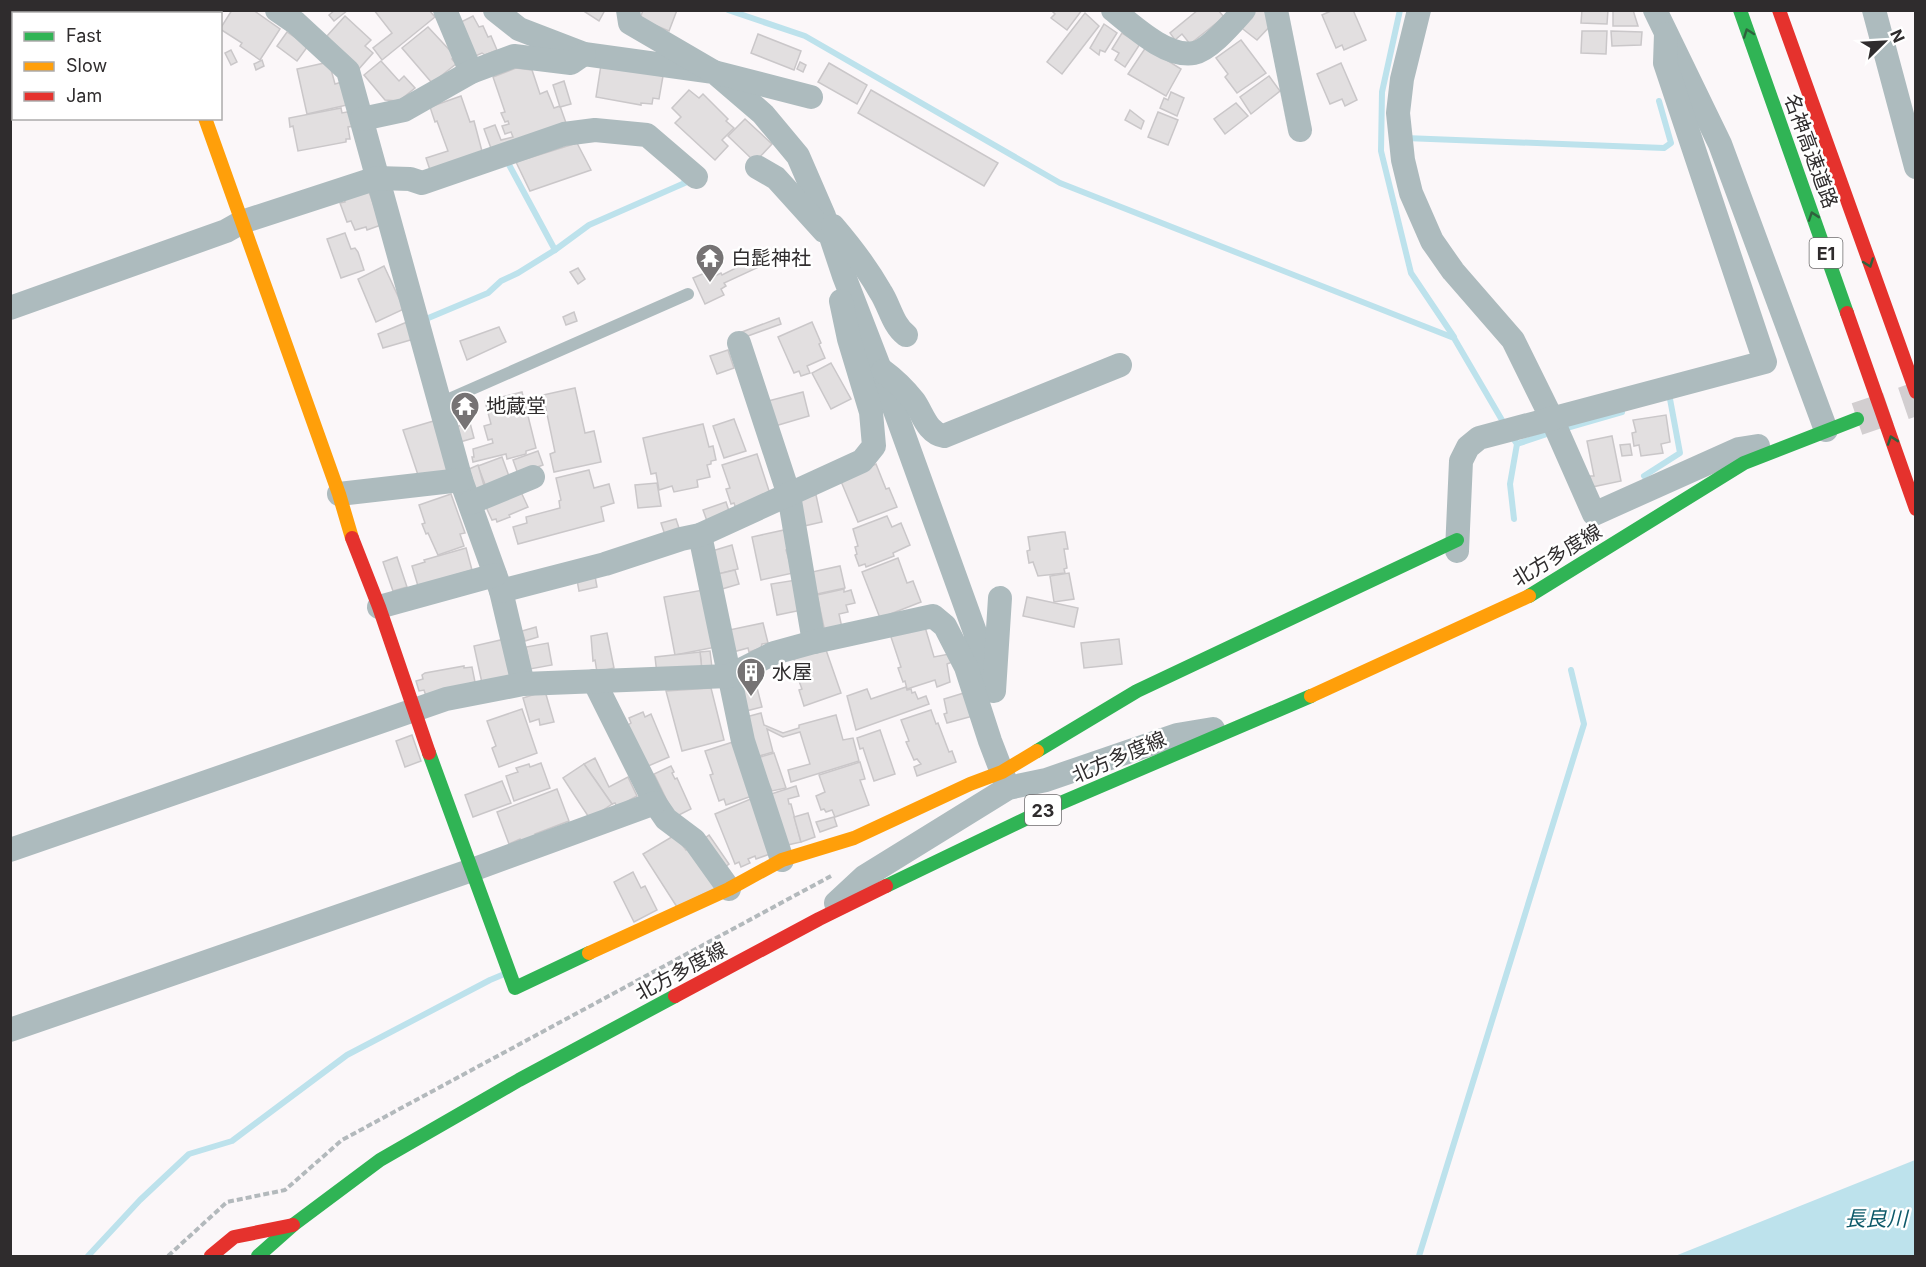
<svg xmlns="http://www.w3.org/2000/svg" width="1926" height="1267" font-family="Inter,'Noto Sans JP',sans-serif">
<style>
.water{fill:#bde2ec}
.lines{fill:none;stroke-linecap:round;stroke-linejoin:round}
.stream{stroke:#bde2ec;stroke-width:6}
.building{fill:#e2dfe0;stroke:#cac7c9;stroke-width:1.5}
.primary-tunnel{stroke:#d2ced0;stroke-width:33;stroke-dasharray:33 16;stroke-linecap:butt}
.path{stroke:#b3b9bc;stroke-width:4;stroke-dasharray:6 3;stroke-linecap:butt}
.lane{stroke:#adbbbe;stroke-width:12}
.street{stroke:#adbbbe;stroke-width:24}
.fast{stroke:#30b455;stroke-width:14}
.slow{stroke:#ff9f0a;stroke-width:14}
.jam{stroke:#e5322d;stroke-width:14}
.oneway{stroke:#2f623d}
.labels{text-anchor:middle;dominant-baseline:central;stroke-width:5;stroke-linejoin:round;paint-order:stroke}
.shield{fill:#fff;stroke:#6d6b6c;stroke-width:1.5}
.shield-label{font-size:18px;font-weight:bold;fill:#2f2c2d}
.street-label{font-size:20px;fill:#2f2c2d;stroke:#fff}
.poi-label{font-size:20px;fill:#2f2c2d;stroke:#fff;text-anchor:start}
.water-label{font-size:21px;font-style:italic;fill:#0d5969;stroke:#fff}
</style>
<rect width="100%" height="100%" fill="#fbf7f9"/>
<!-- water -->
<polygon class="water" points="1915,1160 1915,1256 1674,1256 1675,1256"/>
<g class="lines">
<!-- stream -->
<g class="stream">
<polyline points="178,10 179,14"/>
<polyline points="728,10 805,36 1060,183 1454,338 1506,427"/>
<polyline points="1400,10 1382,92 1381,151 1411,273 1454,337"/>
<polyline points="1405,138 1664,148 1671,143 1659,101"/>
<polyline points="507,161 555,250"/>
<polyline points="427,323 426,319 488,293 501,281 518,273 555,250 589,225 687,182 684,179"/>
<polyline points="1563,429 1622,412"/>
<polyline points="1511,435 1517,444 1510,484 1514,519"/>
<polyline points="1517,444 1553,432"/>
<polyline points="1644,476 1680,453 1670,399"/>
<polyline points="88,1256 140,1200 189,1154 232,1141 347,1055 490,980 502,975"/>
<polyline points="1419,1256 1584,724 1571,670"/>
</g>
</g>
<!-- building -->
<g class="building">
<polygon points="232,10 253,10 280,29 260,60 240,46 242,43 220,29"/>
<polygon points="335,10 348,10 334,21 329,15"/>
<polygon points="374,10 429,10 435,17 382,60 373,48 392,33"/>
<polygon points="582,10 605,10 599,21"/>
<polygon points="643,10 677,10 669,31 640,19"/>
<polygon points="1051,10 1082,10 1067,30 1051,18 1055,14"/>
<polygon points="1198,10 1218,10 1224,17 1190,44 1182,34 1175,40 1170,33"/>
<polygon points="1254,10 1271,10 1275,21 1257,40 1239,26"/>
<polygon points="1333,10 1353,10 1366,40 1344,50 1342,45 1336,48 1322,15"/>
<polygon points="1582,10 1608,10 1607,24 1581,23"/>
<polygon points="1613,10 1633,10 1638,26 1613,26"/>
<polygon points="1085,13 1099,26 1062,74 1047,62"/>
<polygon points="345,16 371,40 365,46 373,53 357,71 327,36"/>
<polygon points="473,16 479,27 483,26 488,37 491,36 497,50 485,55 482,53 473,57 453,26"/>
<polygon points="1104,24 1117,33 1105,52 1100,50 1099,55 1090,48"/>
<polygon points="428,27 456,57 452,59 456,64 432,83 402,48"/>
<polygon points="1582,31 1607,31 1606,54 1581,53"/>
<polygon points="1611,31 1642,32 1641,45 1612,46"/>
<polygon points="287,32 308,46 297,61 277,46"/>
<polygon points="1122,33 1140,44 1125,67 1115,60 1119,53 1112,49"/>
<polygon points="758,34 801,51 794,70 751,53"/>
<polygon points="1241,40 1266,73 1237,93 1225,77 1228,74 1216,58"/>
<polygon points="1146,47 1181,69 1166,96 1128,74"/>
<polygon points="231,50 237,62 231,65 225,53"/>
<polygon points="262,60 264,66 256,70 254,64"/>
<polygon points="381,61 399,81 404,76 415,88 399,101 385,100 364,75"/>
<polygon points="329,62 335,84 342,82 347,105 307,114 297,69"/>
<polygon points="800,62 806,65 803,72 797,69"/>
<polygon points="829,63 867,85 857,104 818,82"/>
<polygon points="1341,63 1357,100 1345,106 1342,99 1330,104 1317,74"/>
<polygon points="601,65 663,76 659,99 653,98 652,104 641,103 641,105 596,97"/>
<polygon points="516,68 532,70 540,94 547,91 554,108 560,106 566,123 492,151 484,129 495,125 501,140 513,137 511,132 505,134 502,126 509,124 508,121 505,122 501,113 505,112 493,77"/>
<polygon points="1269,76 1280,91 1251,114 1240,97"/>
<polygon points="564,81 571,104 560,107 553,85"/>
<polygon points="689,90 699,98 703,94 728,119 726,121 734,128 722,140 728,146 715,160 675,123 681,117 672,108"/>
<polygon points="871,90 998,163 984,186 858,113"/>
<polygon points="1171,92 1184,98 1177,116 1160,108 1164,98 1168,100"/>
<polygon points="461,96 470,122 474,121 483,155 431,173 426,158 448,151 437,121 435,122 430,107"/>
<polygon points="1236,103 1248,116 1225,134 1214,119"/>
<polygon points="341,108 342,113 353,111 355,126 348,127 350,139 346,139 346,142 298,151 293,126 290,127 289,118"/>
<polygon points="1130,110 1144,121 1141,129 1125,120"/>
<polygon points="1158,112 1178,120 1168,145 1148,137"/>
<polygon points="745,119 772,144 755,162 728,136"/>
<polygon points="577,143 591,170 530,191 516,162"/>
<polygon points="369,192 381,225 367,230 366,227 355,230 351,221 347,222 340,203 345,202 344,199"/>
<polygon points="345,233 351,249 355,248 358,252 364,270 341,278 327,239"/>
<polygon points="757,258 761,266 724,283 726,286 721,289 724,295 705,304 693,278 712,270 715,276 721,273 722,275 738,267 737,265"/>
<polygon points="384,266 404,309 376,322 358,279"/>
<polygon points="578,268 585,279 578,284 570,272"/>
<polygon points="574,312 577,321 566,325 563,317"/>
<polygon points="779,318 781,324 745,337 742,332"/>
<polygon points="407,322 414,339 383,348 378,334"/>
<polygon points="812,322 821,343 819,344 825,358 807,366 810,373 801,376 799,371 794,373 778,337"/>
<polygon points="499,327 506,342 467,360 460,341"/>
<polygon points="728,350 734,368 717,374 710,356"/>
<polygon points="831,363 851,399 831,409 812,373"/>
<polygon points="575,388 585,433 594,431 601,462 554,472 550,454 555,452 543,395"/>
<polygon points="522,392 536,448 526,451 526,454 507,459 506,454 473,462 472,457 474,457 473,449 493,443 492,439 488,440 484,426 491,424 485,401"/>
<polygon points="803,392 809,416 775,426 768,401"/>
<polygon points="1666,415 1670,442 1661,444 1663,453 1641,456 1639,445 1634,446 1632,433 1636,432 1633,420"/>
<polygon points="734,419 746,451 724,458 713,426"/>
<polygon points="437,420 449,473 418,475 403,430"/>
<polygon points="470,423 474,438 460,442 455,427"/>
<polygon points="703,424 709,447 713,446 716,460 711,461 711,464 707,465 710,477 697,480 698,487 674,492 672,486 659,490 656,473 651,474 643,438"/>
<polygon points="1612,436 1621,481 1592,487 1590,476 1594,476 1587,441"/>
<polygon points="1630,444 1632,455 1622,456 1620,445"/>
<polygon points="538,451 543,465 518,474 513,460"/>
<polygon points="757,454 771,497 736,509 734,503 731,504 726,489 730,488 722,465"/>
<polygon points="502,457 510,479 486,487 478,466"/>
<polygon points="876,464 886,489 889,488 897,507 858,522 840,479"/>
<polygon points="478,465 485,489 474,493 467,470"/>
<polygon points="589,470 594,488 609,484 614,503 601,507 604,521 518,544 513,527 527,523 526,517 560,508 559,501 561,500 556,478"/>
<polygon points="657,483 661,506 638,508 635,485"/>
<polygon points="521,492 528,507 509,515 510,517 497,522 496,519 492,520 486,507"/>
<polygon points="451,494 465,533 460,534 464,546 438,555 428,533 426,534 422,524 425,523 419,505"/>
<polygon points="816,495 822,522 804,526 798,499"/>
<polygon points="726,502 730,514 707,521 703,510"/>
<polygon points="887,516 892,527 901,523 910,545 893,553 894,556 866,567 865,564 859,566 855,555 857,554 855,547 858,546 853,529"/>
<polygon points="676,519 680,531 665,535 661,523"/>
<polygon points="784,530 788,549 786,550 793,573 761,580 752,537"/>
<polygon points="1062,532 1065,532 1068,549 1064,549 1067,568 1064,569 1065,573 1038,576 1033,562 1029,563 1027,551 1030,550 1028,537"/>
<polygon points="732,545 738,569 718,574 712,551"/>
<polygon points="466,548 472,570 418,586 412,566 425,562 424,560"/>
<polygon points="397,557 407,587 393,591 383,562"/>
<polygon points="898,558 907,583 913,581 921,602 880,618 862,572"/>
<polygon points="840,566 845,588 817,594 812,572"/>
<polygon points="735,570 739,584 722,589 718,574"/>
<polygon points="1069,573 1074,599 1054,602 1050,576"/>
<polygon points="595,576 597,587 579,591 577,580"/>
<polygon points="796,580 802,610 777,615 771,584"/>
<polygon points="844,589 844,592 851,590 855,603 846,605 848,612 839,614 842,628 825,632 817,595"/>
<polygon points="703,590 716,647 675,655 664,597"/>
<polygon points="1027,597 1078,608 1074,627 1023,616"/>
<polygon points="763,623 768,643 762,644 761,648 749,652 748,648 733,652 729,630"/>
<polygon points="536,627 538,637 525,641 522,631"/>
<polygon points="925,627 934,657 949,654 952,662 947,664 950,682 937,687 935,680 907,689 905,681 903,682 898,668 901,667 890,634"/>
<polygon points="607,633 614,668 597,672 595,660 593,661 591,636"/>
<polygon points="505,639 513,675 482,683 474,646"/>
<polygon points="1119,639 1122,664 1084,668 1081,643"/>
<polygon points="548,643 552,665 530,669 526,647"/>
<polygon points="825,647 841,693 804,706 799,690 802,689 799,681 801,681 794,659"/>
<polygon points="710,651 712,668 702,670 700,652"/>
<polygon points="700,652 702,671 657,674 655,657"/>
<polygon points="464,666 464,668 472,667 475,682 426,696 424,690 419,691 416,681 423,679 422,675 425,673"/>
<polygon points="756,684 762,707 746,711 740,688"/>
<polygon points="906,687 907,690 911,689 912,693 915,692 918,699 926,696 929,704 856,730 847,696 867,689 871,699"/>
<polygon points="711,688 724,740 682,751 666,691"/>
<polygon points="545,691 554,722 540,725 539,719 530,722 523,698"/>
<polygon points="967,692 973,716 947,723 944,714 947,713 944,699"/>
<polygon points="522,709 537,753 499,767 492,748 496,746 487,721"/>
<polygon points="931,710 936,724 938,723 949,752 952,751 956,762 917,776 914,767 921,764 917,759 914,760 906,742 909,741 901,720"/>
<polygon points="643,712 645,717 651,714 669,757 646,767 628,725 631,723 629,718"/>
<polygon points="761,713 764,725 783,733 799,728 799,725 836,715 843,740 853,738 859,761 791,782 788,770 810,764 800,732 783,737 767,729 773,752 756,757 746,717"/>
<polygon points="880,730 895,774 874,781 863,748 860,749 857,738"/>
<polygon points="412,735 421,761 405,767 396,741"/>
<polygon points="736,741 752,796 726,805 724,799 719,801 710,775 713,774 705,751"/>
<polygon points="774,753 786,788 772,791 757,758"/>
<polygon points="595,758 609,787 628,777 637,796 617,807 615,803 612,804 584,764"/>
<polygon points="860,762 865,779 860,780 869,805 835,817 832,810 826,812 824,809 821,810 816,796 825,792 819,775"/>
<polygon points="541,763 550,788 514,801 506,776 518,772 516,768 529,764 530,767"/>
<polygon points="584,764 612,804 590,819 563,778"/>
<polygon points="671,766 674,772 672,773 675,779 677,778 691,809 675,817 654,774"/>
<polygon points="502,781 511,803 473,817 465,795"/>
<polygon points="796,786 799,796 788,799 789,804 791,804 801,842 783,846 768,795"/>
<polygon points="557,789 569,821 535,834 536,837 521,843 520,839 509,844 497,812"/>
<polygon points="753,798 770,854 756,859 755,856 748,859 750,863 741,867 739,862 735,864 715,814"/>
<polygon points="808,813 815,837 801,842 794,817"/>
<polygon points="834,817 837,826 820,832 816,822"/>
<polygon points="675,835 686,850 688,849 716,888 677,907 643,854"/>
<polygon points="709,835 729,864 721,870 700,842"/>
<polygon points="633,872 641,888 645,886 657,910 634,922 614,882"/>
</g>
<g class="lines">
<!-- primary-tunnel -->
<polyline class="primary-tunnel" points="1857,419 1916,399"/>
<!-- path -->
<polyline class="path" points="168,1256 227,1202 285,1190 342,1140 831,876"/>
<!-- lane -->
<polyline class="lane" points="440,403 688,294"/>
<!-- street -->
<g class="street">
<polyline points="164,10 165,14"/>
<polyline points="277,10 296,23 348,71 461,480 501,591 523,684"/>
<polyline points="445,10 471,72"/>
<polyline points="495,10 519,29 584,54 714,72 763,114 798,156 824,216 844,276 880,369 975,632 986,689"/>
<polyline points="628,10 630,23 714,72 811,97"/>
<path d="M1113,10c21,17 54,48 81,43 16,-3 39,-31 50,-43"/>
<polyline points="1276,10 1300,130"/>
<polyline points="1419,10 1402,79 1398,113 1403,160 1411,193 1432,241 1453,271 1513,340 1552,419 1594,514 1739,449 1758,446"/>
<polyline points="1655,10 1720,144 1826,430"/>
<polyline points="1874,10 1916,167"/>
<polyline points="362,119 404,110 471,72 514,56 571,63 584,54"/>
<polyline points="757,167 776,178 824,231"/>
<path d="M833,226c18,21 34,42 47,65 10,15 12,33 26,44"/>
<polyline points="10,308 226,231 242,222 377,178 410,179 422,183 564,134 595,130 647,135 696,177"/>
<polyline points="739,343 789,495 814,642"/>
<path d="M883,371c11,8 22,19 31,30 9,13 13,32 30,35l176,-71"/>
<polyline points="339,494 461,480"/>
<polyline points="470,503 533,477"/>
<polyline points="700,535 743,741 782,860"/>
<polyline points="1457,551 1461,461 1468,447 1479,438 1765,362 1665,63 1666,34"/>
<polyline points="501,591 605,564 681,539 700,535 862,461 874,446 871,412 849,339 841,301"/>
<polyline points="379,607 495,575"/>
<polyline points="594,681 655,803 666,819 694,840 729,889"/>
<polyline points="994,691 1000,598"/>
<polyline points="10,850 446,699 523,684 729,676 774,653 814,642 933,616 945,626 966,667 990,741 1008,788"/>
<polyline points="836,903 864,877 1008,788 1046,780 1177,735 1213,729"/>
<polyline points="10,1030 472,870 655,803"/>
</g>
<!-- fast -->
<g class="fast">
<polyline points="1740,10 1847,313"/>
<polyline points="1529,596 1744,463 1857,419"/>
<polyline points="1037,751 1137,691 1457,540"/>
<polyline points="429,753 515,988 589,953"/>
<polyline points="886,886 1042,811 1311,696"/>
<polyline points="258,1256 293,1225 380,1160 519,1080 675,996"/>
</g>
<!-- slow -->
<g class="slow">
<polyline points="205,118 339,494 352,538"/>
<polyline points="1311,696 1529,596"/>
<polyline points="589,953 729,889 782,860 854,838 970,784 1002,772 1037,751"/>
</g>
<!-- jam -->
<g class="jam">
<polyline points="1779,10 1916,392"/>
<polyline points="1847,313 1916,509"/>
<polyline points="352,538 379,607 429,753"/>
<polyline points="675,996 819,919 886,886"/>
<polyline points="211,1256 234,1237 293,1225"/>
</g>
</g>
<!-- one-way arrows -->
<defs><path id="oneway-chevron" d="M-2-3.5L2.5 0L-2 3.5" fill="none" stroke-width="1.6" stroke-linecap="round" stroke-linejoin="round" transform="scale(1.5)"/></defs>
<g class="oneway">
<use href="#oneway-chevron" transform="translate(1748 33) rotate(-110)"/>
<use href="#oneway-chevron" transform="translate(1813 216) rotate(-109)"/>
<use href="#oneway-chevron" transform="translate(1869 263) rotate(70)"/>
<use href="#oneway-chevron" transform="translate(1892 440) rotate(-109)"/>
</g>
<!-- icons -->
<defs>
<g id="temple-pin" transform="scale(1.5)"><path d="M0 17L-7.5 6A9.5 9.5 0 1 1 7.5 6Z" fill="#767374" stroke="#fff"/><path d="M0-6L5-2H3V0L6.5 2.5H4V6H1.5V3h-3V6H-4V2.5H-6.5L-3 0V-2H-5Z" fill="#fff"/></g>
<g id="building-pin" transform="scale(1.5)"><path d="M0 17L-7.5 6A9.5 9.5 0 1 1 7.5 6Z" fill="#767374" stroke="#fff"/><path d="M-4-6H4V6H1V3H-1V6H-4ZM-2.5-4.3h1.7v1.8h-1.7ZM.8-4.3h1.7v1.8H.8ZM-2.5-1h1.7V.8h-1.7ZM.8-1h1.7V.8H.8Z" fill="#fff"/></g>
</defs>
<g fill-rule="evenodd">
<use href="#temple-pin" x="710" y="258"/>
<use href="#temple-pin" x="465" y="406"/>
<use href="#building-pin" x="751" y="672"/>
</g>
<g class="labels">
<!-- shield labels -->
<g class="shield">
<rect x="1809.5" y="238" width="33" height="30" rx="4.5"/>
<rect x="1025" y="795" width="36" height="30" rx="4.5"/>
</g>
<g class="shield-label">
<text x="1826" y="253">E1</text>
<text x="1043" y="810">23</text>
</g>
<!-- street labels -->
<g class="street-label">
<text transform="translate(1811 151) rotate(70)">名神高速道路</text>
<text transform="translate(1557 555) rotate(-31)">北方多度線</text>
<text transform="translate(1119 757) rotate(-23)">北方多度線</text>
<text transform="translate(681 971) rotate(-28)">北方多度線</text>
</g>
<!-- poi labels -->
<g class="poi-label">
<text x="731" y="258">白髭神社</text>
<text x="486" y="406">地蔵堂</text>
<text x="772" y="672">水屋</text>
</g>
<!-- water labels -->
<g class="water-label">
<text x="1876" y="1218">長良川</text>
</g>
</g>
<!-- border -->
<rect width="1926" height="1267" fill="none" stroke="#2f2c2d" stroke-width="24"/>
<!-- legend -->
<rect x="12" y="12" width="210" height="108" fill="#ffffff" stroke="#acabab" stroke-width="1.5"/>
<rect x="24" y="32" width="30" height="9" fill="#30b455" stroke="#acabab" stroke-width="1.5"/>
<text x="66" y="42" font-size="18" fill="#2f2c2d">Fast</text>
<rect x="24" y="62" width="30" height="9" fill="#ff9f0a" stroke="#acabab" stroke-width="1.5"/>
<text x="66" y="72" font-size="18" fill="#2f2c2d">Slow</text>
<rect x="24" y="92" width="30" height="9" fill="#e5322d" stroke="#acabab" stroke-width="1.5"/>
<text x="66" y="102" font-size="18" fill="#2f2c2d">Jam</text>
<!-- north arrow -->
<g transform="translate(1884 42) rotate(66)" stroke="#ffffff" stroke-width="4.5" paint-order="stroke">
<path d="M0-4.5L10 22L0 15L-10 22Z" fill="#2f2c2d"/>
<text y="-9" font-size="16" font-weight="bold" text-anchor="middle" fill="#2f2c2d">N</text>
</g>
</svg>
